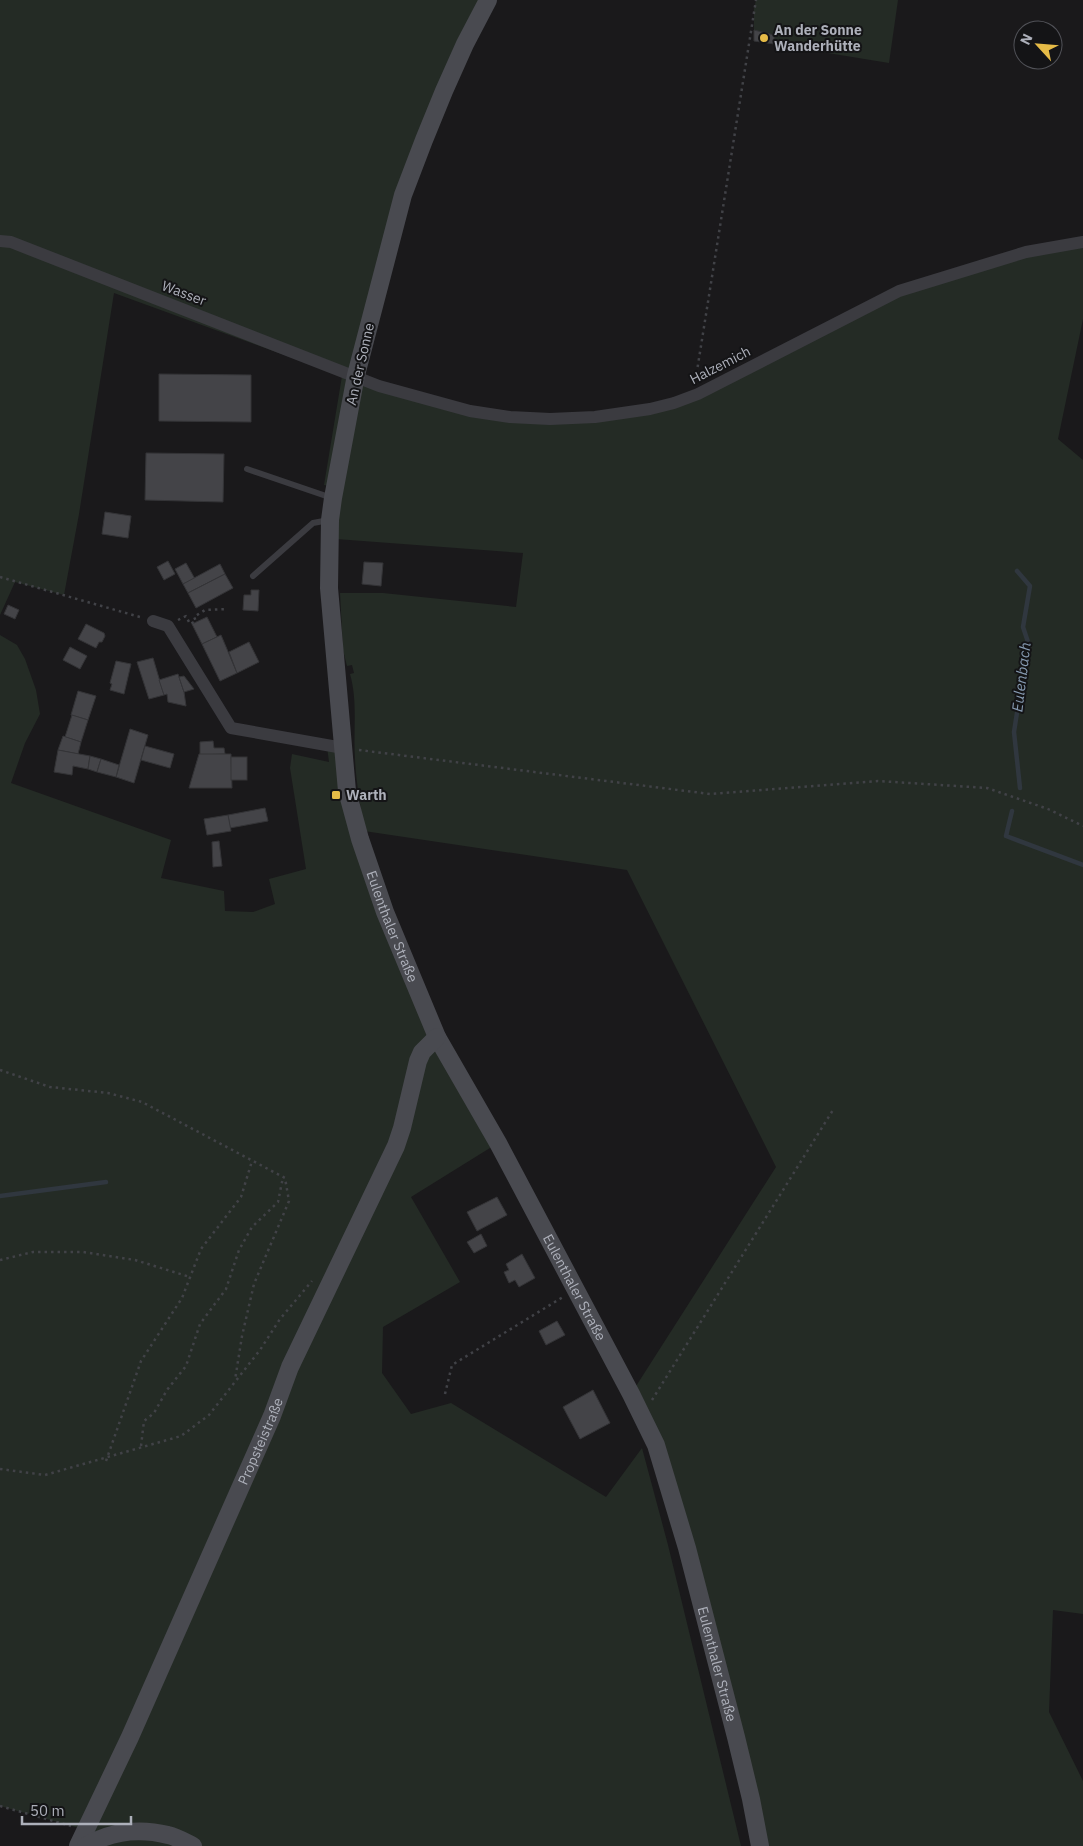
<svg xmlns="http://www.w3.org/2000/svg" width="1083" height="1846" font-family="'IBM Plex Sans',sans-serif">
<style>
.green{fill:#242b25}
.lines{fill:none;stroke-linecap:round;stroke-linejoin:round}
.stream{stroke:#30373f;stroke-width:4.5}
.building{fill:#444448;stroke:#343437}
.path{stroke:#414247;stroke-width:2.5;stroke-dasharray:2.5 4;stroke-linecap:butt}
.lane{stroke:#3b3b40;stroke-width:6}
.street{stroke:#3b3b40;stroke-width:12}
.secondary{stroke:#494a50;stroke-width:18}
.poi-dot{fill:#e6bb47;stroke:#141416;stroke-width:2}
.labels{text-anchor:middle;dominant-baseline:central;stroke-width:4;stroke-linejoin:round;paint-order:stroke}
.poi-label{font-size:14px;font-weight:bold;fill:#adb0ba;stroke:#141416;text-anchor:start}
.street-label{font-size:14px;fill:#adb0ba;stroke:#141416}
.water-label{font-size:15px;font-style:italic;fill:#879bb2;stroke:#141416}
</style>
<rect width="100%" height="100%" fill="#1a191b"/>
<!-- green -->
<g class="green">
<path d="M0,0h488l-44,91 -88,284 114,36 80,8 124,-16 225,-112 184,-49v77l-25,120 25,21v1154l-30,-4 -4,102 34,69v65h-323l-73,-298 -56,-154 145,-227 -149,-297 -263,-39c-3,-24 -8,-48 -9,-72 -2,-29 3,-57 -5,-85l4,-1 -2,-8 -5,1 -4,-16 -3,-57h43l133,14 7,-54 -187,-14 5,-51 -17,-3 18,-109 -228,-83 -35,221 -15,81 -49,-13 -15,33z"/>
<polygon points="756,0 898,0 889,63 754,41 754,9"/>
<polygon points="0,635 17,645 25,659 36,690 40,714 25,743 11,783 171,840 161,878 224,891 225,911 253,912 275,904 269,879 306,869 290,768 292,754 329,762 326,739 343,748 385,912 498,1143 411,1197 460,1282 383,1327 382,1373 411,1414 451,1403 606,1497 642,1448 668,1545 741,1846 76,1846 79,1828 0,1806"/>
</g>
<g class="lines">
<!-- stream -->
<g class="stream">
<polyline points="1017,571 1030,586 1023,627 1028,642 1014,732 1020,788"/>
<polyline points="1012,811 1006,836 1083,865"/>
<polyline points="0,1196 106,1182"/>
</g>
</g>
<!-- building -->
<g class="building">
<polygon points="754,30 774,35 774,44 754,41"/>
<polygon points="159,374 251,375 251,422 159,421"/>
<polygon points="146,453 224,454 223,502 145,500"/>
<polygon points="105,512 131,516 128,538 102,534"/>
<polygon points="168,561 175,574 164,580 157,567"/>
<polygon points="364,562 383,563 381,586 362,584"/>
<polygon points="186,563 195,579 183,584 175,569"/>
<polygon points="220,564 225,574 188,593 183,584"/>
<polygon points="225,574 233,588 196,608 188,593"/>
<polygon points="251,590 259,590 258,611 243,610 244,595 251,595"/>
<polygon points="8,605 19,610 15,619 4,614"/>
<polygon points="207,617 217,637 202,644 192,624"/>
<polygon points="86,624 104,633 105,636 102,642 99,642 96,648 78,639"/>
<polygon points="221,635 237,673 220,681 202,644"/>
<polygon points="249,642 259,662 237,673 229,652"/>
<polygon points="70,647 87,656 80,669 63,660"/>
<polygon points="153,658 164,695 149,699 137,662"/>
<polygon points="116,661 131,664 124,694 110,690 112,684 110,683"/>
<polygon points="178,674 184,692 186,706 168,702 167,694 164,695 159,680"/>
<polygon points="184,676 194,689 184,692 179,677"/>
<polygon points="78,691 96,696 88,720 71,715"/>
<polygon points="72,715 88,720 81,742 65,737"/>
<polygon points="130,729 148,735 134,783 116,777"/>
<polygon points="63,736 81,742 78,754 58,750"/>
<polygon points="213,741 214,748 224,748 225,754 200,755 200,742"/>
<polygon points="145,746 174,754 170,768 141,760"/>
<polygon points="58,750 90,756 88,769 73,766 72,775 54,772"/>
<polygon points="199,754 231,754 232,788 189,788"/>
<polygon points="90,756 101,759 97,772 88,769"/>
<rect x="231" y="757" width="16" height="23"/>
<polygon points="101,759 119,765 116,777 97,772"/>
<polygon points="265,808 268,821 230,828 228,815"/>
<polygon points="228,815 231,831 207,835 204,819"/>
<polygon points="219,841 222,866 213,867 212,842"/>
<polygon points="497,1197 507,1215 477,1231 467,1212"/>
<polygon points="481,1234 487,1246 474,1253 467,1242"/>
<polygon points="522,1254 535,1278 519,1287 515,1280 509,1283 504,1272 509,1270 506,1264"/>
<polygon points="557,1321 565,1335 546,1345 539,1331"/>
<polygon points="593,1390 610,1423 580,1439 563,1407"/>
</g>
<g class="lines">
<!-- path -->
<g class="path">
<polyline points="697,380 697,371 756,0"/>
<polyline points="0,577 140,617"/>
<polyline points="178,620 186,616 190,624 196,621 194,617 205,610 227,609"/>
<polyline points="359,750 710,794 878,781 987,788 1048,809 1083,826"/>
<polyline points="0,1070 50,1087 108,1093 142,1102 285,1178 289,1201 254,1284 242,1336 235,1380"/>
<polyline points="0,1260 33,1252 83,1252 135,1260 190,1277"/>
<polyline points="445,1394 452,1365 563,1297"/>
<polyline points="652,1400 833,1110"/>
<polyline points="141,1446 144,1421 154,1413 167,1390 186,1366 200,1324 226,1289 239,1250 252,1227 278,1202 283,1177"/>
<polyline points="106,1461 141,1361 182,1298 201,1249 241,1197 252,1161"/>
<polyline points="0,1469 45,1475 181,1436 209,1415 260,1350 280,1319 312,1281"/>
<polyline points="0,1806 71,1826"/>
</g>
<!-- lane -->
<g class="lane">
<polyline points="247,469 332,498"/>
<polyline points="253,576 313,523 329,520"/>
</g>
<!-- street -->
<g class="street">
<polyline points="0,241 11,242 379,386 470,411 510,417 550,419 595,417 650,409 674,403 698,394 899,291 1026,252 1083,242"/>
<polyline points="153,621 168,626 231,728 343,748"/>
</g>
<!-- secondary -->
<g class="secondary">
<path id="s1" d="M488,0l-23,44 -21,47 -20,49 -21,55 -47,180 -23,123 -3,22 -1,68 18,203 13,48 25,73 52,125 61,106 133,251 25,51 31,103 49,189 15,62 9,47"/>
<path id="s2" d="M78,1846l52,-109 142,-321 18,-49 106,-221 6,-18 16,-67 4,-9 15,-15"/>
<path d="M86,1846c25,-15 54,-18 82,-11 9,2 17,7 25,11"/>
</g>
</g>
<!-- markers -->
<g class="poi-dot">
<circle cx="764" cy="38" r="5"/>
<rect x="331" y="790" width="10" height="10" rx="2.5"/>
</g>
<g class="labels">
<!-- poi labels -->
<g class="poi-label">
<text x="774" y="30">An der Sonne<tspan x="774" dy="16">Wanderhütte</tspan></text>
<text x="346" y="795">Warth</text>
</g>
<!-- street labels -->
<g class="street-label">
<text transform="translate(184 293) rotate(21)">Wasser</text>
<text transform="translate(360 364) rotate(-77)">An der Sonne</text>
<text transform="translate(720 365) rotate(-27)">Halzemich</text>
<text stroke="none"><textPath href="#s1" startOffset="961">Eulenthaler Straße</textPath></text>
<text stroke="none"><textPath href="#s1" startOffset="1366">Eulenthaler Straße</textPath></text>
<text stroke="none"><textPath href="#s2" startOffset="444">Propsteistraße</textPath></text>
<text stroke="none"><textPath href="#s1" startOffset="1771">Eulenthaler Straße</textPath></text>
</g>
<!-- water labels -->
<g class="water-label">
<text transform="translate(1021 677) rotate(-83)">Eulenbach</text>
</g>
</g>
<!-- north arrow -->
<g transform="translate(1038 45) rotate(296)"><circle r="24" fill="#141416" stroke="#515258"/>
<path d="M0-4L9 19L0 12L-9 19Z" fill="#e6bb47"/>
<text y="-8" font-size="14" font-weight="bold" text-anchor="middle" fill="#adb0ba">N</text>
</g>
<!-- scale -->
<path d="M22 1816v8h109v-8" fill="none" stroke="#adb0ba" stroke-width="2.5"/>
<text x="30" y="1816" font-size="15" fill="#adb0ba" stroke="#141416" stroke-width="4" paint-order="stroke">50 m</text>
</svg>
